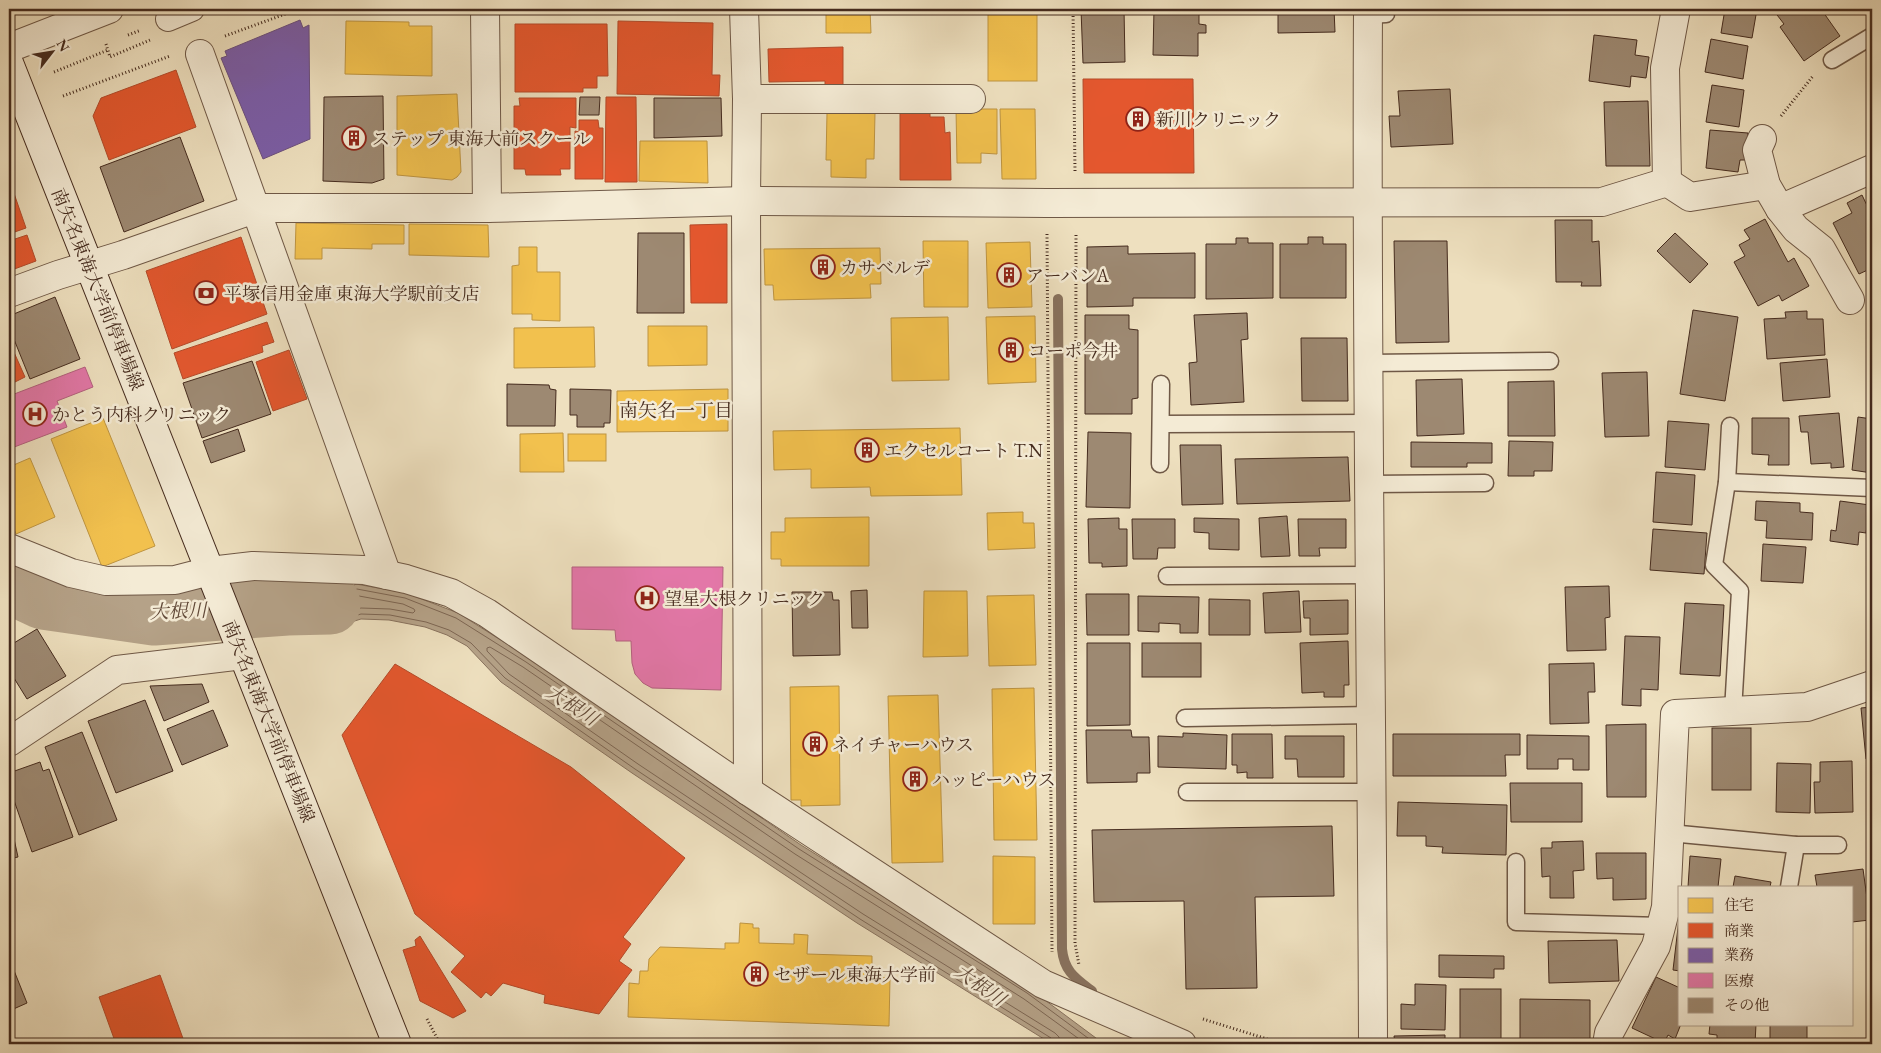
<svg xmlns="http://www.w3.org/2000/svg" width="1881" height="1053" font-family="'EB Garamond','Noto Serif JP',serif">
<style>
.water{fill:#b5a288;stroke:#88725e}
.pier{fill:#eee0bf}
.homes{fill:#f2c14e;stroke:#be9440}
.shops{fill:#e4572e;stroke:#b44a29}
.offices{fill:#7b5ea7;stroke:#6b4f7e}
.health{fill:#e377a8;stroke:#b4607f}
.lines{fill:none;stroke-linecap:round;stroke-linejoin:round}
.shore{stroke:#7d6653;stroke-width:1}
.stream{stroke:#88725e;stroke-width:10}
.river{stroke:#b5a288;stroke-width:61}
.building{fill:#9d8972;stroke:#452b1e}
.service-casing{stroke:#6f5846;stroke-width:19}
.pedestrian-casing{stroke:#6f5846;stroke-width:26}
.minor-casing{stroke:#6f5846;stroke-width:30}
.secondary-casing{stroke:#452b1e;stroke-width:30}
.path{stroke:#452b1e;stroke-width:3;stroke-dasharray:1 2.5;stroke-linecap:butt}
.service{stroke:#f4ebd5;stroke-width:16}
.pedestrian{stroke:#f4ebd5;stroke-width:24}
.minor{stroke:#f4ebd5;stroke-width:28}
.secondary{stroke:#f4ebd5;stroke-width:28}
.labels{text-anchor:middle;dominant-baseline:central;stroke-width:5;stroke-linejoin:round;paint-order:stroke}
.poi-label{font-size:18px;fill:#452b1e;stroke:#f4ebd5;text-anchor:start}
.street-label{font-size:18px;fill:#452b1e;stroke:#f4ebd5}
.neighbourhood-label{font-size:19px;fill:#452b1e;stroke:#f4ebd5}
.water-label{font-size:19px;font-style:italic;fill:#614938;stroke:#f4ebd5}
</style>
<rect width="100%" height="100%" fill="#eee0bf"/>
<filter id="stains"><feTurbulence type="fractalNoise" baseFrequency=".004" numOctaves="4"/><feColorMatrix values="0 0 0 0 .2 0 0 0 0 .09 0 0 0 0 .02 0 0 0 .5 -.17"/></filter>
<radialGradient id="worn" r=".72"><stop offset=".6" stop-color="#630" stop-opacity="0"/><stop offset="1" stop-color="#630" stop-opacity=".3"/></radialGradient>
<!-- water -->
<path class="water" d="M9,568c31,14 74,29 108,32 10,1 21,1 31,1l3,8 12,7 16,5 8,-1 52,-9 35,-15 17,-3h49l16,-9 50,9 52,20 71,45 272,187 229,144 74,55h-52l-195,-121 -225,-150 -131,-91 -34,-36 -20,-11 -22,-8 -36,-7 -28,-1 -29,9 -38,-2 -91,10 -53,4h-25l-37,-7 -79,-26z"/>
<!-- pier -->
<polygon class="pier" points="266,597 279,630 190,639 182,618 239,608"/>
<!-- homes -->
<g class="homes">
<polygon points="826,9 870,9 871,33 826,33"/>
<rect x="988" y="9" width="49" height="72"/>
<polygon points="346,21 409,22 409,26 432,26 432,76 345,74"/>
<polygon points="457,94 461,172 457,177 452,180 397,175 397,96"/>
<polygon points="956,109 997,109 997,154 981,153 981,163 957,163"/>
<polygon points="1000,109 1035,109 1036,179 1002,179"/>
<polygon points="827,113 875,113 874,159 866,159 866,178 831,177 831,160 826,160"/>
<polygon points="640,141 707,141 708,183 639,181"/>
<polygon points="296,223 404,225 404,244 372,244 372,249 322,248 322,259 295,259"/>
<polygon points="409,224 488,225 489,257 409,255"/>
<polygon points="923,241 968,241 968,307 924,307"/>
<polygon points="1030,242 1032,307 988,308 986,243"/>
<polygon points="519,247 537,247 537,272 560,272 560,321 532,320 532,314 512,314 512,266 519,265"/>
<polygon points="880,248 881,284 870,284 871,298 774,300 773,285 765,285 764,249"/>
<polygon points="1035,316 1036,382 988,384 986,317"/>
<polygon points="948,317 949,380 892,381 891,318"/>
<polygon points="648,326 707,326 707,365 648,366"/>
<polygon points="594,327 595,367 514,368 514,328"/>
<polygon points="728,389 728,431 617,432 617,391"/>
<polygon points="103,418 155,546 102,567 51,439"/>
<polygon points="960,428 962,495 871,496 870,487 811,488 811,469 774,470 773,431"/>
<polygon points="563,433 564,472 520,472 520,434"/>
<rect x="568" y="434" width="38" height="27"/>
<polygon points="30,458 55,517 16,534 9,516 9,467"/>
<polygon points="1023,512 1023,523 1034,523 1035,548 988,550 987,513"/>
<polygon points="869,517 869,566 781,566 781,559 771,559 771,532 785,532 785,518"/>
<polygon points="924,591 967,591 968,656 923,657"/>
<polygon points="1034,595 1036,665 989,666 987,596"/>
<polygon points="839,686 840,805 801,806 801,800 791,800 790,687"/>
<polygon points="1034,688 1037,840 994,840 992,689"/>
<polygon points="938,695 943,862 892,863 888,696"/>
<polygon points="993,856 1035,857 1035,924 993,924"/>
<polygon points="740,923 753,924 753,928 759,928 759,943 794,944 794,934 808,935 807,954 872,956 872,977 890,978 889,1026 628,1017 629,983 639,984 640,971 648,971 649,959 660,947 725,949 725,943 739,943"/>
</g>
<!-- shops -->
<g class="shops">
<polygon points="618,21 713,23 712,75 720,75 719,96 617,94"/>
<polygon points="515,24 607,24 608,76 597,76 597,88 583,88 583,92 515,92"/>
<polygon points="843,47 843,89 825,89 825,81 769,82 768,49"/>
<polygon points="176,70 196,127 109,160 93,116 101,98"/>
<polygon points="1083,79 1193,79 1194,173 1084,173"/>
<polygon points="606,97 636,97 637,182 605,182"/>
<polygon points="519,98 576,98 576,128 570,127 570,169 560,169 561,175 526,175 525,169 514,169 514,106 520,106"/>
<polygon points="900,110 930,110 930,117 944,117 945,133 950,132 951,180 900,180"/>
<polygon points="579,120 598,120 599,128 603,128 603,179 575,179 575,131 579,132"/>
<polygon points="9,179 26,228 9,234"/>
<polygon points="727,224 727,303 691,303 690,225"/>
<polygon points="27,235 36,261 9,271 9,241"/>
<polygon points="241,237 267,314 172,349 146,271"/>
<polygon points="267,322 274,342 262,346 263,352 183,379 174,353"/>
<polygon points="9,341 25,377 9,385"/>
<polygon points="289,350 307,399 273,411 256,362"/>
<polygon points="395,664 571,767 685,858 623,937 631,944 619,961 632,970 599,1014 544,1003 545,995 503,983 491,996 486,992 481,998 451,972 465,956 415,914 342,735"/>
<polygon points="420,936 466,1011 453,1018 420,1001 403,950 416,946 415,940"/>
<polygon points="160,975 185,1044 116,1044 99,997"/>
</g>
<!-- offices -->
<polygon class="offices" points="300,20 303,28 309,25 310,139 263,159 221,58 227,56 225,51"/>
<!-- health -->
<g class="health">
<polygon points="85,367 93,387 57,401 67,427 9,449 9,396"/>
<polygon points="572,567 723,567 721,690 652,688 643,683 635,674 632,663 631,641 616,641 615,630 572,629"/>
</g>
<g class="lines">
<!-- shore -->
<g class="shore">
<path d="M9,574l69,24 37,7 28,1c16,25 45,19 70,14"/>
<polyline points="9,580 76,604 114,611 139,612 155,627 150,629 126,629 91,622 9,597"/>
<polygon points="359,596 403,604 414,609 415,611 413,613 390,609 361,608 330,616 295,615 266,617 264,615 265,613 278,607 291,605 338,605 345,603"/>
<polyline points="9,603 89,628 126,635 150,635 217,629"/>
<polyline points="243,614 276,601 291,598 337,598 357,589 405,598 456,618 526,662 799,849 1027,993 1096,1044"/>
<polyline points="248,625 294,621 331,623 361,614 390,615 426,622 449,630 471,643 505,678 635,769 860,919 1051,1038 1054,1044"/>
<polyline points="1060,1044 1059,1037 1055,1033 863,914 638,764 509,674 487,651 487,648 490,647 523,667 795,854 1024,999 1086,1044"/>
</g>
<!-- stream -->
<path class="stream" d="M1058,299l4,650c2,22 13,29 30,42"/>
<!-- river -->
<polyline class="river" points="9,583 43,599 154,615 287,605 330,604"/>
</g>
<!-- building -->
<g class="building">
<polygon points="1081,9 1124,9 1125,62 1083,63"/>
<polygon points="1154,9 1199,9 1199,24 1206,25 1206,33 1198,33 1198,56 1153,55"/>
<polygon points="1278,9 1334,9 1335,32 1278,33"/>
<polygon points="1725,9 1757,9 1752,38 1721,33"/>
<polygon points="1778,9 1821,9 1840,36 1804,61 1780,27 1784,24 1774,11"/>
<polygon points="1594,35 1637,40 1635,55 1649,57 1646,78 1631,76 1630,87 1589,81"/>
<polygon points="1711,39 1748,46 1743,79 1705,72"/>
<polygon points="1712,85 1744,90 1739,127 1706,122"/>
<polygon points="1450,89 1453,144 1391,147 1389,116 1400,116 1398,91"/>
<polygon points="383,96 384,179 372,183 323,181 324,97"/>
<polygon points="580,97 600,97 599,115 579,115"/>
<polygon points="654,98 721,98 722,136 654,138"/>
<polygon points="1648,101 1650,166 1606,166 1604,102"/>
<polygon points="1710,130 1748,133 1745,160 1740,160 1738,172 1706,168"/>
<polygon points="180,137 204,201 124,232 100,167"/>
<polygon points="1862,195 1872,216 1872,268 1859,274 1833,223 1852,213 1847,203"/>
<polygon points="1765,219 1788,262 1794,258 1809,286 1782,301 1779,295 1758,306 1734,262 1745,256 1739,245 1750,239 1744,230"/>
<polygon points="1555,220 1592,220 1592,242 1599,241 1601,286 1581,286 1582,282 1556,282"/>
<polygon points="638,233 684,233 684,313 637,313"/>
<polygon points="1675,233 1708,264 1690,283 1657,251"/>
<polygon points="1308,237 1323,237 1323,244 1346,244 1346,298 1280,298 1280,244 1308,244"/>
<polygon points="1236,238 1248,238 1248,243 1273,243 1273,298 1206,299 1206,244 1236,244"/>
<polygon points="1394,241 1447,241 1449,342 1396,343"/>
<polygon points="1128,246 1128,254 1195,253 1195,298 1133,298 1133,306 1087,307 1087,247"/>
<polygon points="55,297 80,359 30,379 9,327 9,316"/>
<polygon points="1693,310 1738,317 1725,401 1680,394"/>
<polygon points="1807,311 1807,319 1823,319 1825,355 1767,359 1764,319 1786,318 1785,312"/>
<polygon points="1247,313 1248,339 1241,340 1244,402 1191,405 1189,363 1197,362 1194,315"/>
<polygon points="1085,315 1129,315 1129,329 1138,330 1138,398 1132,399 1132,414 1085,414"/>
<polygon points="1301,338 1347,338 1348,401 1302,401"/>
<polygon points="1827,359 1830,397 1783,401 1780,363"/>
<polygon points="252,361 271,414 202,438 183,383"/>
<polygon points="1647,372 1649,436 1605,437 1602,373"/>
<polygon points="1462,379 1464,434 1417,436 1416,380"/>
<polygon points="1554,381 1555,436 1508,436 1508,382"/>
<polygon points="507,384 549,385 550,389 556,390 555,426 507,426"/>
<polygon points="570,389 611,390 610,423 604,423 604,427 577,427 577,415 570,415"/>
<polygon points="1839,413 1844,467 1831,468 1831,463 1811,464 1808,432 1801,432 1799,416"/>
<polygon points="1858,417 1872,419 1872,473 1852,470"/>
<polygon points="1752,418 1789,418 1789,465 1768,465 1769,455 1752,454"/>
<polygon points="1668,421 1709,424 1705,470 1665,467"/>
<polygon points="238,429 245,451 211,463 203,441"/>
<polygon points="1088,432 1131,433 1130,508 1086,507"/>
<polygon points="1509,441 1553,442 1552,471 1534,471 1534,476 1508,476"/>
<polygon points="1411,442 1492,443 1492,463 1467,463 1467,467 1411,467"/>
<polygon points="1180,445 1221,445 1223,504 1182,505"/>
<polygon points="1348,457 1350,501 1237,504 1235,459"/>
<polygon points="1656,472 1695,475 1692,525 1653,522"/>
<polygon points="1756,501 1800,503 1800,512 1813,513 1812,540 1766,538 1767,521 1755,520"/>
<polygon points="1840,501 1870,505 1866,533 1859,532 1858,545 1830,541 1831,530 1836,531"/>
<polygon points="1287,516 1290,556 1261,557 1259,518"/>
<polygon points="1119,518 1119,529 1127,529 1127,566 1102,567 1102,563 1089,563 1088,519"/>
<polygon points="1194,518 1239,519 1239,550 1209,549 1209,533 1194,532"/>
<polygon points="1132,519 1175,519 1175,548 1158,548 1157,559 1133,559"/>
<polygon points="1298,519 1346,519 1346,548 1319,548 1320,556 1299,556"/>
<polygon points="1653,529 1707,533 1704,574 1650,570"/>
<polygon points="1763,544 1806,547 1803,583 1761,581"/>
<polygon points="1609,586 1610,617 1605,618 1606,650 1567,651 1565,587"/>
<polygon points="867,590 868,628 852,628 851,591"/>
<polygon points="1299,591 1301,632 1265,633 1263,593"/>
<polygon points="792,592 832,592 833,600 839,600 840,655 793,656"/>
<polygon points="1086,594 1129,594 1129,635 1087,635"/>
<polygon points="1138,596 1199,597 1198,633 1180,633 1180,624 1159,623 1159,632 1138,631"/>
<polygon points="1209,599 1250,600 1250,635 1209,635"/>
<polygon points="1348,600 1348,634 1310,635 1310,618 1304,618 1303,601"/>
<polygon points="1685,603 1724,605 1720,676 1680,674"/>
<polygon points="37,629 66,676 27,699 9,670 9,646"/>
<polygon points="1625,636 1660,637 1658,690 1641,689 1641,706 1622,705"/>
<polygon points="1348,641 1349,685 1344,685 1344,697 1324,697 1324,692 1302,693 1300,643"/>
<polygon points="1087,643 1130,643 1130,725 1087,726"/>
<rect x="1142" y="643" width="59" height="34"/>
<polygon points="1594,663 1595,692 1588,692 1589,723 1550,724 1549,664"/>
<polygon points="202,684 209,702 164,721 150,686"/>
<polygon points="145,700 173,771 116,793 88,721"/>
<polygon points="1872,707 1872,759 1866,759 1861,708"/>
<polygon points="213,710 228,746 182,765 167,729"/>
<polygon points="1646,724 1646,797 1607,797 1606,725"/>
<rect x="1712" y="728" width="39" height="62"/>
<polygon points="1086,730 1131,730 1132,737 1149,737 1150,773 1137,773 1137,782 1087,783"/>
<polygon points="82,732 117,820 79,835 45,747"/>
<polygon points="1183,733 1227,735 1226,769 1158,767 1158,736 1183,737"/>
<polygon points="1232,734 1272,734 1273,778 1247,778 1247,772 1237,773 1237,765 1232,765"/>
<polygon points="1393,734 1520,734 1520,755 1505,755 1506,776 1393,776"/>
<polygon points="1527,735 1589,736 1589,770 1573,770 1573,759 1558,759 1558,769 1527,769"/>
<polygon points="1285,736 1344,736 1344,777 1298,777 1297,759 1285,759"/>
<polygon points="1852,761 1853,812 1815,813 1814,782 1820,782 1820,762"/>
<polygon points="40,762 43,771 49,769 73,837 32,852 9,786 9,773"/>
<polygon points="1777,763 1811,764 1810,813 1776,812"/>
<polygon points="1510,783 1582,783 1582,822 1511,822"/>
<polygon points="1398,802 1507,805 1506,855 1442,853 1443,847 1426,846 1426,836 1397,836"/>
<polygon points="9,816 18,857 9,859"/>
<polygon points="1332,826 1334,896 1255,897 1257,988 1186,989 1184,901 1094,902 1092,830"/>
<polygon points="1583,841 1584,870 1573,871 1574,898 1550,898 1550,876 1542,877 1541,848 1552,848 1552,842"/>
<polygon points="1596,853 1646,853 1646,899 1613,900 1613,878 1597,879"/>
<polygon points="1690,856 1721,859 1718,887 1688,887"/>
<polygon points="1863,869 1870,920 1852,922 1852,887 1817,887 1815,875"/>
<polygon points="1735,876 1771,882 1770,887 1733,887"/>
<polygon points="1679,919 1680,919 1680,971 1673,970"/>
<polygon points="1617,940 1619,981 1549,983 1548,941"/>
<polygon points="1439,955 1504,956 1504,969 1494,969 1494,978 1439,977"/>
<polygon points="9,958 27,1003 9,1011"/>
<polygon points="1656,977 1680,988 1681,1024 1675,1039 1668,1035 1664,1043 1632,1028"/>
<polygon points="1415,984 1446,985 1445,1030 1401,1029 1401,1004 1415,1005"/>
<rect x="1460" y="989" width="41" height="55"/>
<polygon points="1520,999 1590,1000 1590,1042 1520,1043"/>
<polygon points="1710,1024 1756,1024 1755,1044 1717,1043 1717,1035 1709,1034"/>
<polygon points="1770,1024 1807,1024 1807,1041 1770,1040"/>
<polygon points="1445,1035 1445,1044 1395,1044 1394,1036"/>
</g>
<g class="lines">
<!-- service casing -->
<g class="service-casing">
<g id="service">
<polyline points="1368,15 1386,14"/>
<polyline points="1832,60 1872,36"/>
<polyline points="1368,363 1550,361"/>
<polyline points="1162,424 1369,423"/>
<polyline points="1730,426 1727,482 1714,565 1740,591 1733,711"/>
<polyline points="1160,464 1161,384"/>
<polyline points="1727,482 1872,488"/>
<polyline points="1370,484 1485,483"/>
<polyline points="1167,576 1370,575"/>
<polyline points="1185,718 1372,715"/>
<polyline points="1187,792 1372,792"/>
<polyline points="1670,833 1796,845 1838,845"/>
<polyline points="1516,862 1516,922 1661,926"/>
<polyline points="1789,887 1796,845"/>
</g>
</g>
<!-- pedestrian casing -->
<g class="pedestrian-casing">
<polyline id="pedestrian" points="168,19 192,9"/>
</g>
<!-- minor casing -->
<g class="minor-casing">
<g id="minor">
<polyline points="485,9 487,208"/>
<polyline points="744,9 747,99 746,201 748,791"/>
<path d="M1368,9c-2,345 4,690 5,1035"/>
<polyline points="9,48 109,9"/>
<polyline points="200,54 387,575"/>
<polyline points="747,99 971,99"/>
<polyline points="1762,139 1757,150 1766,185 1780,209 1796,229 1821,249 1850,300"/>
<polyline points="1667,182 1665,68 1676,9"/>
<polyline points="1667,182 1690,197 1766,185"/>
<polyline points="1780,209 1872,169"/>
<polyline points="9,293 58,275 123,255 257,208 487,208 746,201 1047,203 1602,202 1667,182"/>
<polyline points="9,548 71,573 106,581 175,580 210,571 253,566 364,570 406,579 451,593 487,613 748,791 1043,984 1182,1044"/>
<polyline points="9,742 117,670 243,655"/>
<polyline points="1607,1044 1609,1033 1656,946 1666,907 1675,714 1807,707 1872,685"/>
</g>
</g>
<!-- secondary casing -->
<g class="secondary-casing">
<polyline id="secondary" points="9,63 397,1044"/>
</g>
<!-- path -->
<g class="path">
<polyline points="1073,9 1075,171"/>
<polyline points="221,12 229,9"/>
<polyline points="128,35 141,30"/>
<polyline points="225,36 299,9"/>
<polyline points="106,44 110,57 150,40"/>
<polyline points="54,72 108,50"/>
<polyline points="63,96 170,56"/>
<polyline points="1781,116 1813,76"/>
<polyline points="1047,234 1052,952"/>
<polyline points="1076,235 1075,943 1079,965"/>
<polyline points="427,1019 440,1044"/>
<polyline points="1203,1019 1283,1044"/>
</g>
<!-- service -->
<use href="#service" class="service"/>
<!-- pedestrian -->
<use href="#pedestrian" class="pedestrian"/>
<!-- minor -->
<use href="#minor" class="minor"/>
<!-- secondary -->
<use href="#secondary" class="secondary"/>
</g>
<!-- icons -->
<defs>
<g id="building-ring" transform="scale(1.25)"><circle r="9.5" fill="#f4ebd5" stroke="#8f2418" stroke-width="1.5"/><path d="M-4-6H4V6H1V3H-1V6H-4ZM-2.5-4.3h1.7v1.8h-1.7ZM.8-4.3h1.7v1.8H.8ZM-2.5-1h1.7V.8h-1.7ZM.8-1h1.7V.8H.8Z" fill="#8f2418"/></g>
<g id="bank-ring" transform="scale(1.25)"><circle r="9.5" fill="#f4ebd5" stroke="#8f2418" stroke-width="1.5"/><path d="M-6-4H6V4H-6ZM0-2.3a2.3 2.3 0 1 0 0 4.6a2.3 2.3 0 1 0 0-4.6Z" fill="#8f2418"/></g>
<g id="hospital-ring" transform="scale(1.25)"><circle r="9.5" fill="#f4ebd5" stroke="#8f2418" stroke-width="1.5"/><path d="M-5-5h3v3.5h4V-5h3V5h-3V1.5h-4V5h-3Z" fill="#8f2418"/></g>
</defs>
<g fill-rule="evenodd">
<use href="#building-ring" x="1138" y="119"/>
<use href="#building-ring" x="354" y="138"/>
<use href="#building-ring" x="823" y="267"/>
<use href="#building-ring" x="1009" y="275"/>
<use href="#bank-ring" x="206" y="293"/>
<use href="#building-ring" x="1011" y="350"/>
<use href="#hospital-ring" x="35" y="414"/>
<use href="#building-ring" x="867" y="450"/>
<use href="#hospital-ring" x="647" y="598"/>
<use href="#building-ring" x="815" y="744"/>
<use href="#building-ring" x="915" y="779"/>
<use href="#building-ring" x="756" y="974"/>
</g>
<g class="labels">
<!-- poi labels -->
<g class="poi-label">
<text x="1156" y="119">新川クリニック</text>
<text x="372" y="138">ステップ 東海大前スクール</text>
<text x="840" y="267">カサベルデ</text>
<text x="1026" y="275">アーバンA</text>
<text x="224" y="293">平塚信用金庫 東海大学駅前支店</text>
<text x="1028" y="350">コーポ今井</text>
<text x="52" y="414">かとう内科クリニック</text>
<text x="884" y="450">エクセルコート T.N</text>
<text x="664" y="598">望星大根クリニック</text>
<text x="832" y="744">ネイチャーハウス</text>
<text x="932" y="779">ハッピーハウス</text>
<text x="774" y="974">セザール東海大学前</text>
</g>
<!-- street labels -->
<g class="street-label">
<text transform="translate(98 289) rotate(68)">南矢名東海大学前停車場線</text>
<text transform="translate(269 721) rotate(68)">南矢名東海大学前停車場線</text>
</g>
<!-- neighbourhood labels -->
<g class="neighbourhood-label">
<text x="676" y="410">南矢名一丁目</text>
</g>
<!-- water labels -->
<g class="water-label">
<text transform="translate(178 611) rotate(-2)">大根川</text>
<text transform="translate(572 705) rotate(33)">大根川</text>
<text transform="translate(980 985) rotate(35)">大根川</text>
</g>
</g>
<!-- margin -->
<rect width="1881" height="1053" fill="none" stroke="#eee0bf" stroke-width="30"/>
<rect x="10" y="10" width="1861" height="1033" fill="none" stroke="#452b1e" stroke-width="2.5"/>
<rect x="15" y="15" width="1851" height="1023" fill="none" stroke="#452b1e"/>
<!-- legend -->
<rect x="1678" y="886" width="175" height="140" fill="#f4ebd5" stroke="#ae9e8c"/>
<rect x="1688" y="898" width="25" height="15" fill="#f2c14e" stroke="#ae9e8c"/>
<text x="1724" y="910" font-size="15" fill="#452b1e">住宅</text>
<rect x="1688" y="923" width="25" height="15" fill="#e4572e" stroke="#ae9e8c"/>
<text x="1724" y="936" font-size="15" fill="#452b1e">商業</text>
<rect x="1688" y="948" width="25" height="15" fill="#7b5ea7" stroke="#ae9e8c"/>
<text x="1724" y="960" font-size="15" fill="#452b1e">業務</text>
<rect x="1688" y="973" width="25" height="15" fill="#e377a8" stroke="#ae9e8c"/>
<text x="1724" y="986" font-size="15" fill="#452b1e">医療</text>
<rect x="1688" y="998" width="25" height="15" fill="#9d8972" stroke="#ae9e8c"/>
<text x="1724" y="1010" font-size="15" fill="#452b1e">その他</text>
<!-- north arrow -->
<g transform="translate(52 52) rotate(59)" stroke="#f4ebd5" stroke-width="4" paint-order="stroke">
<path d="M0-4L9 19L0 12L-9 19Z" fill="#452b1e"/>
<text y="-8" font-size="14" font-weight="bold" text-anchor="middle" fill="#452b1e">N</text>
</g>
<rect width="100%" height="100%" filter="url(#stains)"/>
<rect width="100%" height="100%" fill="url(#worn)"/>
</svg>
